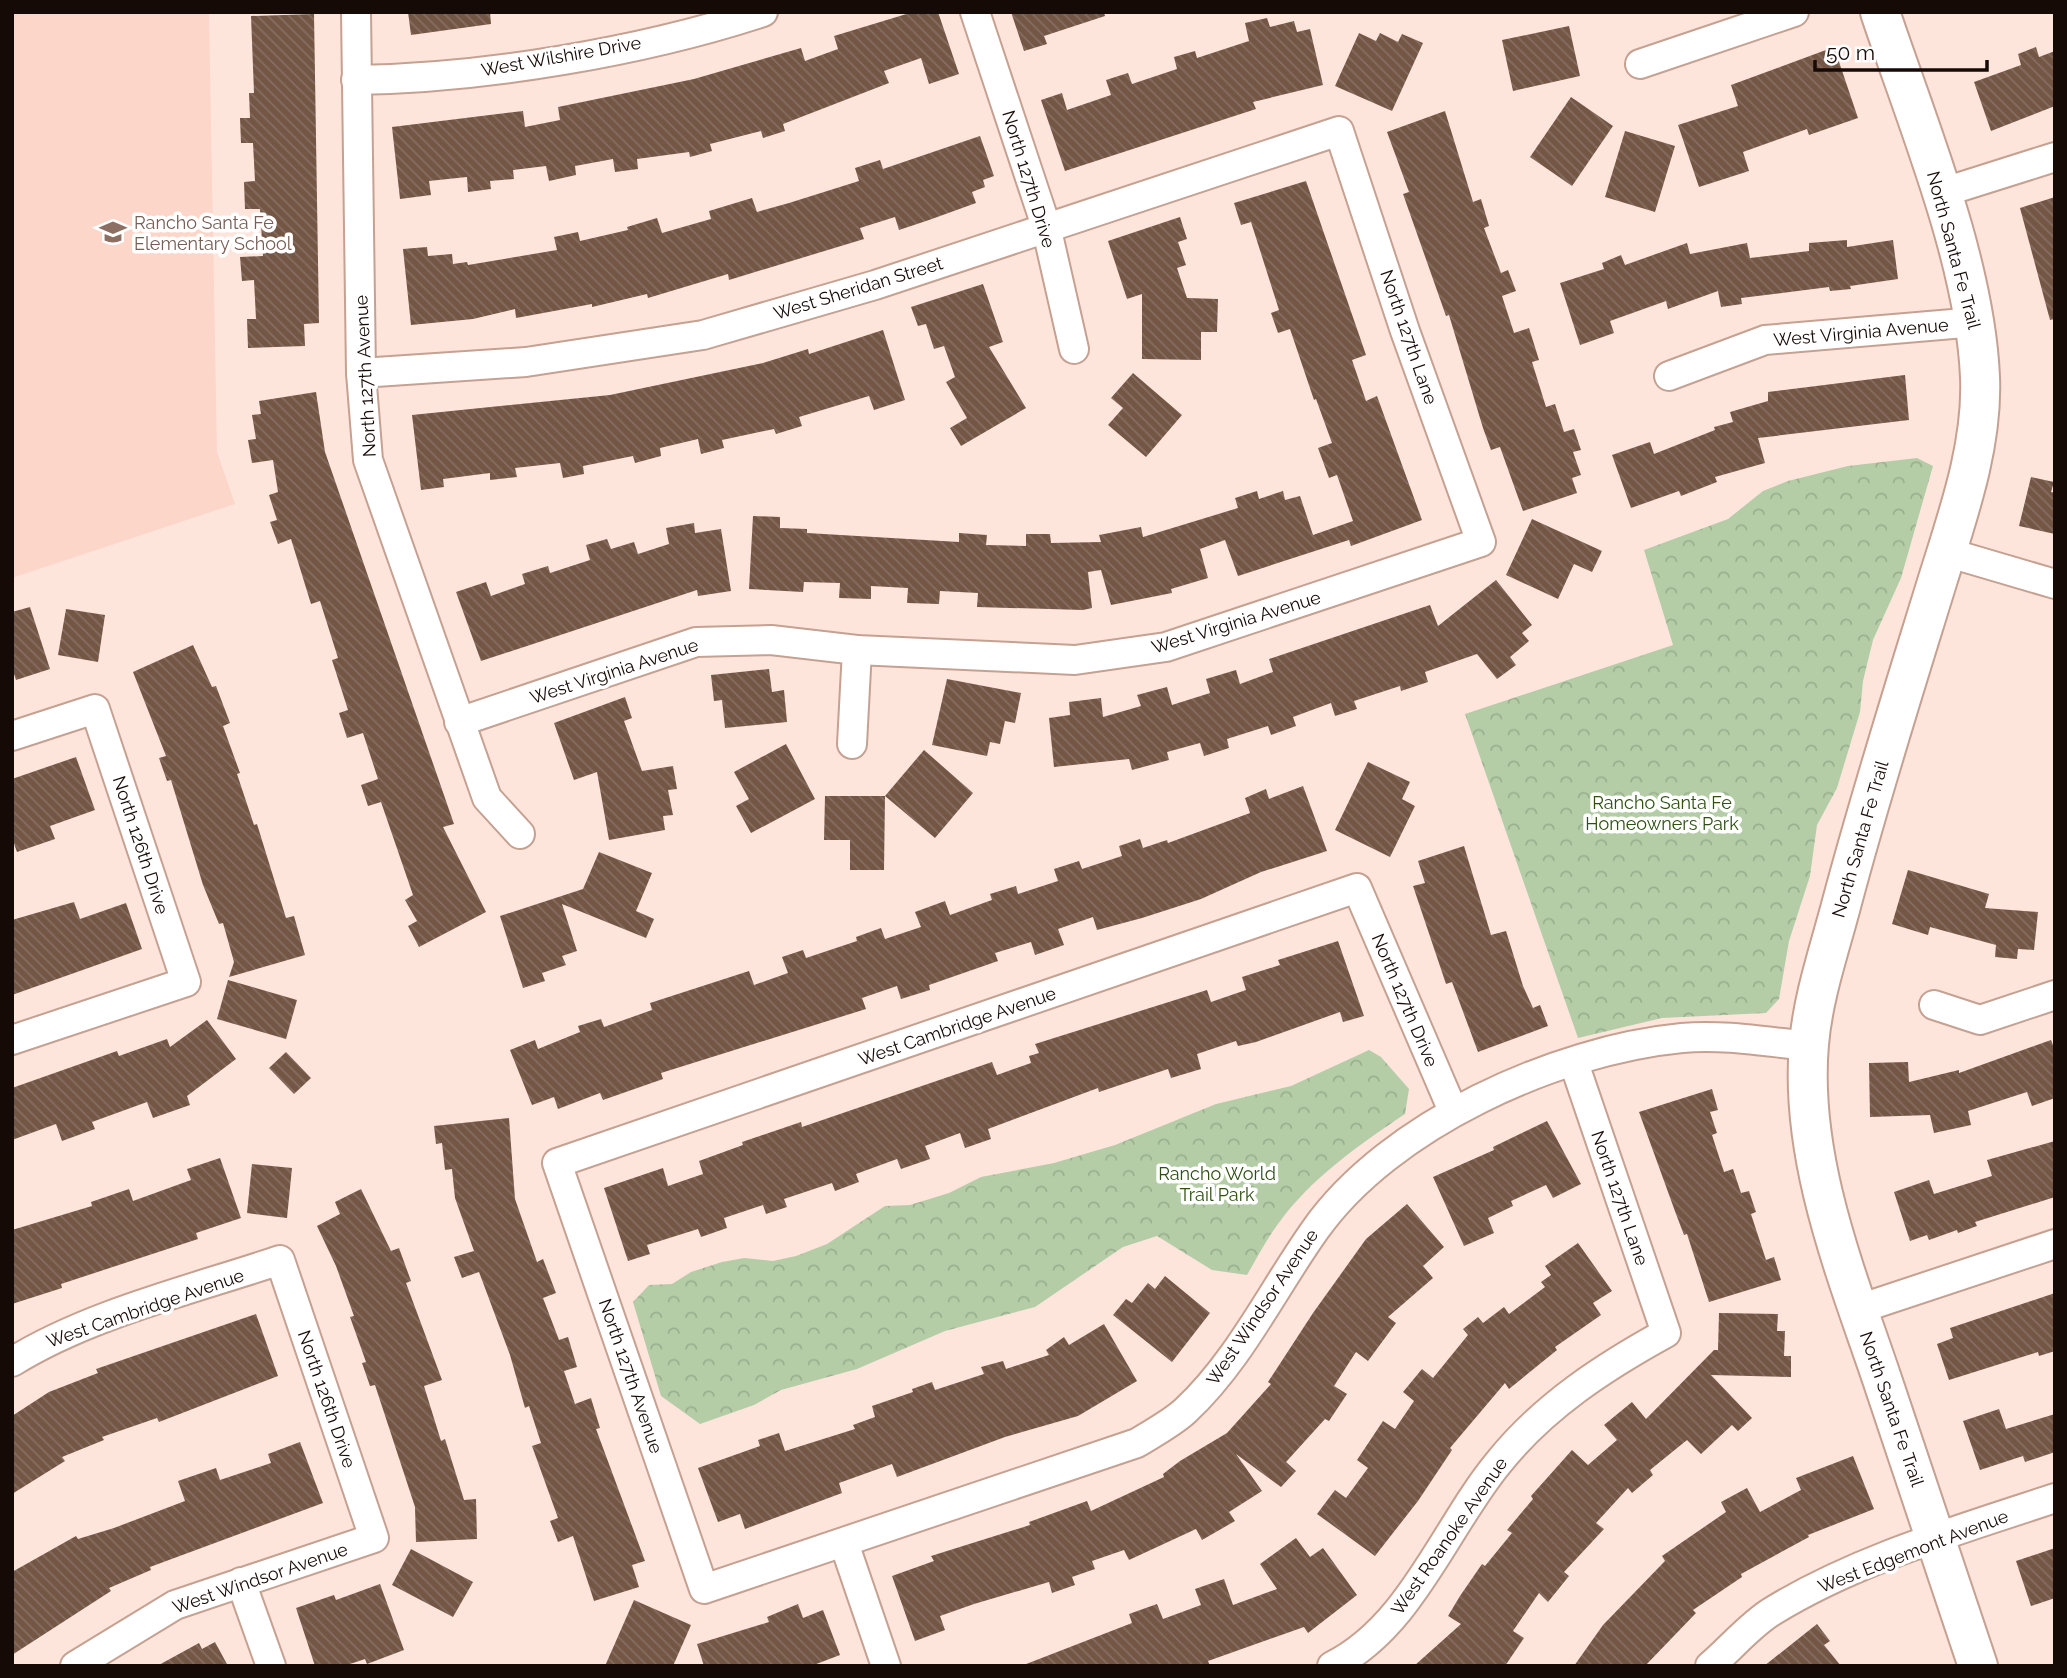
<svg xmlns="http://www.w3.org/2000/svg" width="2067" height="1678" font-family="Raleway,sans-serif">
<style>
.built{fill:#fcd6c8}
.forest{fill:url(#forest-crowns)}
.building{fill:url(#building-back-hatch)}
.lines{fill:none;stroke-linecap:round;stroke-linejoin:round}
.street-casing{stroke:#c5a192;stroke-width:32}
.secondary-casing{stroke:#c5a192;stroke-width:42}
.street{stroke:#fff;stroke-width:28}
.secondary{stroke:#fff;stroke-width:38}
.labels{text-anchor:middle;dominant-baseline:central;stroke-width:7;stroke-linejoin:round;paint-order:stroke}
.street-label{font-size:18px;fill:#160a06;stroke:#fff}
.education-label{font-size:18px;fill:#785e54;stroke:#fff;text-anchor:start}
.park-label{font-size:18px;fill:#2e5112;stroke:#fff}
</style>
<defs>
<pattern id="forest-crowns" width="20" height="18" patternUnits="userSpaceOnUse" patternTransform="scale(1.75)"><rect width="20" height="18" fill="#b4cda7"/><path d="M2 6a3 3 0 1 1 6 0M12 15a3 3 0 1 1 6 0" fill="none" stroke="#9aaf8e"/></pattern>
<pattern id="building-back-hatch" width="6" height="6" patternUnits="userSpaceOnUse" patternTransform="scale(1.75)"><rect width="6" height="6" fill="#745645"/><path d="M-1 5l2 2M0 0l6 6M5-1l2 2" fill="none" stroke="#856e61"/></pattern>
</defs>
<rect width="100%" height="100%" fill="#fde5dc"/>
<!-- built -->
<polygon class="built" points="12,12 209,12 217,452 235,504 12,578"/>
<!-- forest -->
<g class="forest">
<polygon points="1917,458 1933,466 1901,578 1873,640 1863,681 1860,712 1837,788 1817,825 1810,876 1789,941 1779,999 1766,1013 1662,1018 1578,1038 1465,714 1673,645 1644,550 1728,519 1763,491 1788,481 1848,466"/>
<path d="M1369,1050l12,7 28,32 -4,25c-46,31 -94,64 -127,110 -12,16 -21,34 -31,51l-35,-5 -55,-34 -34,11 -88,60 -90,24 -88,38 -76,21 -27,15 -54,19 -39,-28 -28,-94 16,-17 23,-1 19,-12 31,-10 22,-4 29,3 23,-5 31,-12 58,-38 25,-1 39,-12 32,-16 73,-14 61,-18 101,-41 75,-18z"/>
</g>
<!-- building -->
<g class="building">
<polygon points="408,12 490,12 491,24 411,35"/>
<polygon points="913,12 938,12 959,74 929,84 921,58 884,71 889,83 783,124 785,131 763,138 761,131 710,144 712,151 690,157 689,152 637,159 638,169 615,172 613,159 575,166 576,175 549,181 546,166 513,170 514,179 490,181 491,189 468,192 467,177 429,181 431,195 400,199 392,127 523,111 525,127 560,120 558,107 694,79 801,48 805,61 838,49 834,36"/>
<polygon points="1011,12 1104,12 1105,16 1044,36 1047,44 1024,51"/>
<polygon points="314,14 319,323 304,324 305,346 248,348 247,319 256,319 254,280 242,281 240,257 263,256 260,209 245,209 244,182 255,181 253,143 241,143 240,118 250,118 249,93 254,93 251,16"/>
<polygon points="1267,18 1270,27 1294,21 1297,32 1310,29 1323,85 1253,102 1256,109 1065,171 1041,100 1062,93 1067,110 1111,95 1106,80 1128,73 1132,84 1177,69 1174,57 1195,51 1197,58 1249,41 1245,23"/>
<polygon points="1569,26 1580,76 1513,91 1502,40"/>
<polygon points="1359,33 1376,41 1380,33 1398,42 1402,34 1423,43 1392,111 1335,86"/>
<polygon points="1834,47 1858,118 1809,135 1807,129 1743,152 1749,171 1699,187 1678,125 1738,106 1731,85"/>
<polygon points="2036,47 2039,57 2055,51 2055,106 1991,131 1974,82 2021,65 2018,54"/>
<polygon points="1571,97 1613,126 1572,186 1530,157"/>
<polygon points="1445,111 1473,202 1481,199 1489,226 1484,228 1501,273 1508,270 1516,291 1502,296 1514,333 1529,328 1539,360 1532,362 1546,407 1555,404 1564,432 1574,429 1581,450 1573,452 1581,475 1572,478 1577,493 1523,511 1500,447 1491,450 1483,428 1449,315 1446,316 1403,194 1409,192 1387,132"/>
<polygon points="1625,131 1675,146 1655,212 1605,197"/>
<polygon points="980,136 994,176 983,180 985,187 972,192 976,203 929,220 899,230 895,217 860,228 864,239 729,280 728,274 648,298 647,294 592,307 592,304 516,318 515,309 473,319 411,325 403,249 427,247 428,256 452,254 453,264 467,262 468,265 557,250 554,237 578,232 580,241 628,230 627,227 657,218 662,233 711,219 709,211 752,198 757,212 789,203 859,181 855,168 880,160 883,169"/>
<polygon points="1306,181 1366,355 1352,360 1366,401 1377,396 1422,520 1351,546 1349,540 1238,576 1225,540 1200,549 1208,578 1171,589 1172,593 1111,605 1101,570 1088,572 1092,608 1083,610 977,607 978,593 940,591 939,604 907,603 908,588 871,586 871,599 839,598 840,583 804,582 803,592 749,589 753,516 780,517 780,528 807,529 807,533 959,542 959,533 987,535 986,545 1026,546 1026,534 1050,534 1051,543 1101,542 1099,535 1141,527 1143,537 1238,508 1235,498 1257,491 1259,499 1283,491 1285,500 1300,496 1313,535 1353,521 1337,475 1329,478 1318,448 1332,443 1316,399 1314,400 1290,329 1278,333 1271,313 1279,310 1251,222 1241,225 1234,203"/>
<polygon points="2055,197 2055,319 2050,320 2020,208"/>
<polygon points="1180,217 1187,239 1178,242 1186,265 1177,268 1187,298 1218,299 1217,332 1201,332 1201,360 1142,359 1142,294 1127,299 1108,241"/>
<polygon points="1847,240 1847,247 1893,240 1898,279 1850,286 1851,289 1830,291 1829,287 1741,298 1742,304 1721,307 1718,291 1668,309 1666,301 1610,321 1614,333 1580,345 1560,283 1604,269 1602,263 1621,255 1625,265 1687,243 1690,254 1747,243 1750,258 1809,251 1809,243"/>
<polygon points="983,284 1003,342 989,347 1026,408 961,446 950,428 967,418 946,382 955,377 944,346 934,349 926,324 918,326 911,307"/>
<polygon points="883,330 905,400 874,410 869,396 799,417 802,426 776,434 774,429 722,440 724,448 701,454 698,439 660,448 661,456 635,463 633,456 583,466 584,474 563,478 560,463 515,468 517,477 490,480 490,473 443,479 444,487 421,490 412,415 610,395 763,363 808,349 809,354"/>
<polygon points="1133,373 1182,415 1146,457 1108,425 1123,408 1111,398"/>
<polygon points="1905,375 1909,420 1758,438 1765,463 1715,477 1717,482 1681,496 1679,491 1631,508 1612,455 1650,442 1654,454 1715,430 1714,427 1733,422 1730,412 1768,401 1768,392"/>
<polygon points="316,392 325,452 454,824 443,827 486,912 419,947 408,926 417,921 405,900 413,895 381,802 368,806 361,785 378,779 363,733 347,738 339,713 348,710 332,660 338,658 320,601 311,604 291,539 278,544 270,522 277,520 269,495 278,492 273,460 252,463 248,440 256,439 252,415 261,414 259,401"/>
<polygon points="2031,477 2054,482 2051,492 2055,493 2055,534 2019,526"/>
<polygon points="1532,519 1602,551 1592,572 1574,564 1558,599 1506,575"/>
<polygon points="694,523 695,533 721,529 731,591 698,596 697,590 481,661 456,592 486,582 491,596 525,584 522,574 548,566 550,573 590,560 586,545 607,539 611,549 634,542 638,554 669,544 666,528"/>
<polygon points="1496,580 1532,625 1522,633 1529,641 1510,657 1516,665 1497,679 1477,654 1425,672 1428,682 1401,691 1400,686 1354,701 1357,709 1335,716 1331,703 1293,717 1296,726 1271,735 1268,726 1227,739 1229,748 1204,756 1200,743 1167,752 1169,760 1132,770 1129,759 1054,767 1049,718 1070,715 1069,702 1101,698 1103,717 1141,706 1137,695 1167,687 1172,705 1210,693 1206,679 1236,670 1240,684 1273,672 1269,659 1430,605 1438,626"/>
<polygon points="30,607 50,669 16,680 12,668 12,612"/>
<polygon points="66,609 105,615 98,662 58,655"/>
<polygon points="193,645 212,687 216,686 230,723 223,726 240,773 237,774 254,825 257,824 286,918 294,916 305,955 229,977 234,962 223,923 219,924 203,885 171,780 167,781 159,758 166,756 133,672"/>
<polygon points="769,669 772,692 784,690 787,722 725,728 722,700 714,701 711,675"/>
<polygon points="947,679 1021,693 1015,723 1005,721 1000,744 990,742 987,756 932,745"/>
<polygon points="625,697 632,718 624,721 642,771 673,766 677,789 668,790 673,815 663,816 665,830 609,840 597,772 574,780 554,723"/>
<polygon points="786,744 815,799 751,833 736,806 749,799 734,772"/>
<polygon points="924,750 973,793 935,838 885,796"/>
<polygon points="76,757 95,810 50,826 55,839 17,852 12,838 12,779"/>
<polygon points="1368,762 1410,782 1402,799 1415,806 1390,857 1335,830"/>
<polygon points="1303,786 1327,851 1261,872 1201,899 1142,918 1097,930 1093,917 1058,929 1064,945 1035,955 1031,942 995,953 998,961 929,985 930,990 901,999 897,986 862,998 866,1009 661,1073 663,1079 603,1100 600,1093 558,1109 554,1097 532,1105 510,1050 535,1040 538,1049 580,1032 578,1026 601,1019 604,1027 652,1010 650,1003 749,971 754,985 788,973 782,957 803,950 806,958 857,941 856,937 881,928 885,939 921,927 915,912 945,901 950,915 992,900 990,894 1016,886 1018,894 1058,881 1054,869 1079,861 1082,869 1122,856 1119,846 1140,839 1143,848 1167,840 1168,843 1250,813 1245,798 1266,789 1269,799"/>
<polygon points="825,796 885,796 884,870 850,870 850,840 824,840"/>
<polygon points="1464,846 1491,935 1506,931 1523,986 1533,1008 1540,1005 1548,1026 1478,1052 1452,982 1446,984 1413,886 1425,883 1418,861"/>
<polygon points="599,852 652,873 636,911 654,919 646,938 562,904 577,951 562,956 566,965 542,973 545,981 523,988 500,916 583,889"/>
<polygon points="1908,870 1989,894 1985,908 2038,912 2034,950 2018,949 2017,959 1995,957 1996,945 1930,927 1928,935 1892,924"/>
<polygon points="74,902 80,919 126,903 142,949 12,995 12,920"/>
<polygon points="1338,941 1364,1016 1343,1022 1340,1012 1256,1042 1238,1046 1236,1041 1197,1054 1201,1069 1171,1078 1168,1069 1099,1092 1098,1088 988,1129 991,1139 965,1148 960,1133 925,1146 930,1159 901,1169 897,1159 856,1174 859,1182 835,1191 832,1183 784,1199 787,1207 766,1214 763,1205 724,1218 727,1228 701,1237 698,1229 647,1245 650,1254 628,1261 604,1188 663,1168 668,1186 703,1174 699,1161 743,1145 742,1142 801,1122 802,1127 992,1062 997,1075 1031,1063 1029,1056 1039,1053 1035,1044 1207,990 1211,1002 1246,990 1242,977 1280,965 1278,960"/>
<polygon points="228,980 297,1000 286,1039 217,1019"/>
<polygon points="207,1020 236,1059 187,1096 190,1105 153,1118 147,1102 92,1122 95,1129 62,1141 56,1124 12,1140 12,1088 117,1051 119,1056 167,1039 170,1047"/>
<polygon points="2051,1040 2055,1050 2055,1098 2032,1106 2027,1092 1968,1111 1971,1125 1934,1133 1930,1115 1870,1117 1869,1063 1908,1062 1909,1082 1959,1070 1959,1073"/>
<polygon points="286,1052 311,1078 294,1094 269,1068"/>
<polygon points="1712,1089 1718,1110 1710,1112 1717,1133 1712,1135 1724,1172 1733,1169 1741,1193 1749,1191 1756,1212 1751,1214 1766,1260 1774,1257 1781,1280 1709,1302 1687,1234 1684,1235 1676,1214 1639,1112"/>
<polygon points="509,1118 515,1199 537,1262 543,1259 556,1293 543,1298 559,1340 568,1337 577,1367 564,1371 575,1404 591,1398 600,1428 596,1429 645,1561 632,1565 639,1587 594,1601 573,1536 558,1542 550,1521 558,1518 532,1446 541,1443 529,1406 525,1408 510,1355 479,1272 462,1278 454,1257 474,1251 455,1198 452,1169 445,1170 442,1143 436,1144 434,1126"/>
<polygon points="1547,1121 1581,1184 1553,1198 1546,1185 1511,1201 1513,1206 1488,1218 1494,1233 1464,1246 1433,1177 1494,1150 1493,1147"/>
<polygon points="2055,1141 2055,1197 1975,1222 1977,1226 1958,1233 1957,1230 1929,1240 1927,1235 1910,1241 1894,1192 1929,1180 1934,1194 1992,1176 1987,1160"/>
<polygon points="220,1158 241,1218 196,1233 198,1239 61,1284 62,1288 12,1304 12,1230 92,1206 91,1202 129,1189 133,1201 191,1180 187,1169"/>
<polygon points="252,1164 292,1168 287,1218 247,1213"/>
<polygon points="361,1189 391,1251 399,1248 411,1281 406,1283 442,1380 424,1386 441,1441 445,1439 464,1500 476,1499 477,1539 416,1542 415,1507 375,1385 370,1386 362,1363 366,1362 350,1317 354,1316 336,1266 317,1226 340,1214 335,1202"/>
<polygon points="1407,1204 1444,1247 1423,1266 1433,1278 1388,1317 1396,1323 1368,1361 1356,1352 1334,1386 1347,1394 1329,1421 1325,1419 1286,1462 1296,1471 1281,1487 1236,1454 1262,1491 1229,1512 1235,1521 1202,1540 1196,1529 1129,1560 1124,1550 1092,1561 1095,1569 1072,1577 1075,1585 1052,1593 1049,1582 974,1604 940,1616 945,1630 915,1641 892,1576 934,1561 931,1556 1030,1525 1029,1522 1087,1501 1091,1511 1164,1477 1163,1474 1180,1461 1227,1433 1271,1384 1268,1382 1313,1313 1366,1239"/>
<polygon points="1578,1243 1612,1291 1593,1303 1601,1315 1555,1347 1557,1350 1509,1389 1505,1383 1450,1448 1452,1450 1418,1501 1375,1556 1317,1514 1335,1490 1346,1498 1368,1468 1357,1460 1383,1421 1395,1429 1414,1401 1403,1392 1422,1369 1433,1378 1468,1335 1463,1329 1478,1317 1483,1323 1504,1307 1509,1314 1545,1287 1541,1282 1551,1275 1545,1266"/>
<polygon points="1165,1276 1210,1313 1172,1362 1113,1315 1126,1299 1132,1303 1148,1283 1155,1289"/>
<polygon points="2055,1293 2055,1351 2039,1356 2038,1352 1949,1380 1937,1344 1953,1338 1950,1328"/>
<polygon points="1719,1313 1778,1314 1777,1331 1785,1331 1784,1356 1791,1356 1791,1377 1711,1375 1752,1418 1738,1431 1732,1425 1701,1454 1687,1440 1650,1470 1653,1475 1632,1493 1628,1488 1596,1523 1604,1529 1564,1572 1569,1576 1548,1602 1539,1593 1513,1631 1524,1638 1505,1666 1414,1666 1461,1624 1448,1616 1460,1596 1482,1564 1485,1566 1512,1533 1507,1530 1533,1499 1531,1496 1572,1450 1588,1465 1617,1440 1604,1425 1632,1402 1646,1419 1714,1350 1718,1350"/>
<polygon points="256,1314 278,1376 159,1422 157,1418 102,1437 104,1440 62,1457 65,1461 12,1494 12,1416 49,1392 98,1373 96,1369"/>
<polygon points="1104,1324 1137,1381 1078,1416 1005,1437 897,1477 892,1464 839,1483 842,1493 745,1529 740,1514 718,1522 698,1468 760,1446 758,1440 779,1433 785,1451 855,1429 853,1425 875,1417 872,1406 913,1392 912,1389 932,1382 935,1390 984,1374 981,1367 1003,1361 1006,1369 1049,1355 1046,1350 1064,1337 1069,1345"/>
<polygon points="1999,1409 2006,1429 2055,1414 2055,1452 2025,1462 2023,1456 1980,1470 1963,1421"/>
<polygon points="300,1442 323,1503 150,1567 151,1570 109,1588 111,1591 12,1655 12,1572 76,1536 78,1539 114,1528 185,1501 178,1481 216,1468 220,1480 271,1463 268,1454"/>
<polygon points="1853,1456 1874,1509 1808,1535 1809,1537 1741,1574 1742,1577 1693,1610 1696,1613 1645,1666 1574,1666 1603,1625 1665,1561 1662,1556 1726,1512 1721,1502 1747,1488 1760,1512 1801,1490 1796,1478"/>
<polygon points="1296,1538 1310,1557 1323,1548 1357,1595 1308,1633 1304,1627 1208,1661 1210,1666 1021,1666 1132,1623 1129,1614 1157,1604 1163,1619 1201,1605 1195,1589 1224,1579 1233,1605 1277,1589 1260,1564"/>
<polygon points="2055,1548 2055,1598 2031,1606 2016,1561"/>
<polygon points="411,1549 473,1582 453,1617 392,1585"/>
<polygon points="380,1584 404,1650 367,1664 365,1659 344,1666 315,1666 296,1608 334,1595 336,1600"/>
<polygon points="634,1600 691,1625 673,1666 605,1666"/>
<polygon points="798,1604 803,1618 823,1610 840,1655 811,1666 704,1666 697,1644 769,1622 767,1617"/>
<polygon points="1817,1624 1830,1641 1824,1645 1841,1666 1764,1666"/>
<polygon points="215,1642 228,1666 157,1666 199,1643 202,1649"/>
</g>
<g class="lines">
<!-- street casing -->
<g class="street-casing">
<g id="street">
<polyline points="356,12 361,373 368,460 487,798 520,834"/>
<polyline points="975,12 1046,226 1074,349"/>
<polyline points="1640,64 1794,12"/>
<path d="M356,80c129,-2 285,-28 407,-68"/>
<polyline points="1941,193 2055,157"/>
<polyline points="361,373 526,362 703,335 875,285 1339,131 1405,331 1481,542 1166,647 1075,660 857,650 771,640 696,642 459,722"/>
<polyline points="1669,376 1765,340 1976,322"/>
<polyline points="1946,552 2055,584"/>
<polyline points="12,736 95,709 186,982 12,1040"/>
<polyline points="852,744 857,650"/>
<polyline points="1934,1005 1980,1020 2055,995"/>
<path d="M1453,1111l-96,-223 -800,275 147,426 433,-146c16,-10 35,-20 48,-32 54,-50 88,-122 130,-181 74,-105 241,-180 367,-192 41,-4 86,4 127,8"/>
<polyline points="1859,1309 2055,1244"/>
<path d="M12,1362c77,-48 182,-73 268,-102l94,278 -199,67 -100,61"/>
<polyline points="844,1543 886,1666"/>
<polyline points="241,1582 271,1666"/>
<path d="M1332,1666c79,-39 113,-139 167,-204 45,-56 105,-95 167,-129l-92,-270"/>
<path d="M1710,1666c20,-17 39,-40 61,-54 86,-53 188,-82 284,-114"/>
</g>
</g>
<!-- secondary casing -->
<g class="secondary-casing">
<path id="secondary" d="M1880,12c37,111 95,248 100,365 3,68 -22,138 -42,202 -33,107 -67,214 -96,323 -12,46 -29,94 -33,142 -10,114 37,229 73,335 32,96 64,191 96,287"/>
</g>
<!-- street -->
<use href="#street" class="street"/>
<!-- secondary -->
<use href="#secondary" class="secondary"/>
</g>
<!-- icons -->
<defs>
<g id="school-bare" transform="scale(2.1)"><path d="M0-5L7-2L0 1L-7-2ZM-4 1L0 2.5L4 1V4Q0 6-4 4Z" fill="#8d6e63" stroke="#fff" stroke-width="2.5" paint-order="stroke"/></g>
</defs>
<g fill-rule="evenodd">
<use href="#school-bare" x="113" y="232"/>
</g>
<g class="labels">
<!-- street labels -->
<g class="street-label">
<text transform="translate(561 56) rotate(-10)">West Wilshire Drive</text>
<text transform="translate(1029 179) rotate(73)">North 127th Drive</text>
<text transform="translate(1954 250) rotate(75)">North Santa Fe Trail</text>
<text transform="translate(858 288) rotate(-17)">West Sheridan Street</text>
<text transform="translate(1861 332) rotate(-5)">West Virginia Avenue</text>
<text transform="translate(1409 337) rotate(71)">North 127th Lane</text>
<text transform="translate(365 376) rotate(-93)">North 127th Avenue</text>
<text transform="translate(1236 622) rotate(-17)">West Virginia Avenue</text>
<text transform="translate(614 671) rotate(-18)">West Virginia Avenue</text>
<text transform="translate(1860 839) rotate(-74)">North Santa Fe Trail</text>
<text transform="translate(141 845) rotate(72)">North 126th Drive</text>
<text transform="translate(1405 1000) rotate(67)">North 127th Drive</text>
<text transform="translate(957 1026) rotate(-19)">West Cambridge Avenue</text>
<text transform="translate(1620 1198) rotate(71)">North 127th Lane</text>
<text transform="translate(1262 1307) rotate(-56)">West Windsor Avenue</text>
<text transform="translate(145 1308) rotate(-19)">West Cambridge Avenue</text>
<text transform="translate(631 1376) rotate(71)">North 127th Avenue</text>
<text transform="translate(327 1399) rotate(71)">North 126th Drive</text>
<text transform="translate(1892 1409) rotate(71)">North Santa Fe Trail</text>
<text transform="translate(1449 1536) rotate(-55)">West Roanoke Avenue</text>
<text transform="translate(1913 1551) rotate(-21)">West Edgemont Avenue</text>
<text transform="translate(260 1578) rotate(-19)">West Windsor Avenue</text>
</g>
<!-- education labels -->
<g class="education-label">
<text x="134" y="222">Rancho Santa Fe<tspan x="134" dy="21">Elementary School</tspan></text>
</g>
<!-- park labels -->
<g class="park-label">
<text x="1662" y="802">Rancho Santa Fe<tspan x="1662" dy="21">Homeowners Park</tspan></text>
<text x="1217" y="1173">Rancho World<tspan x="1217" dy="21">Trail Park</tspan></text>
</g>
</g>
<!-- border -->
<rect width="2067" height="1678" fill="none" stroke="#160a06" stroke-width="28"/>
<!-- scale -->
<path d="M1815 60v10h172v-10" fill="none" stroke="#160a06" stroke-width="3.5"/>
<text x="1826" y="60" font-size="21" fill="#160a06" stroke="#ffffff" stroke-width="5" paint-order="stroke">50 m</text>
</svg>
